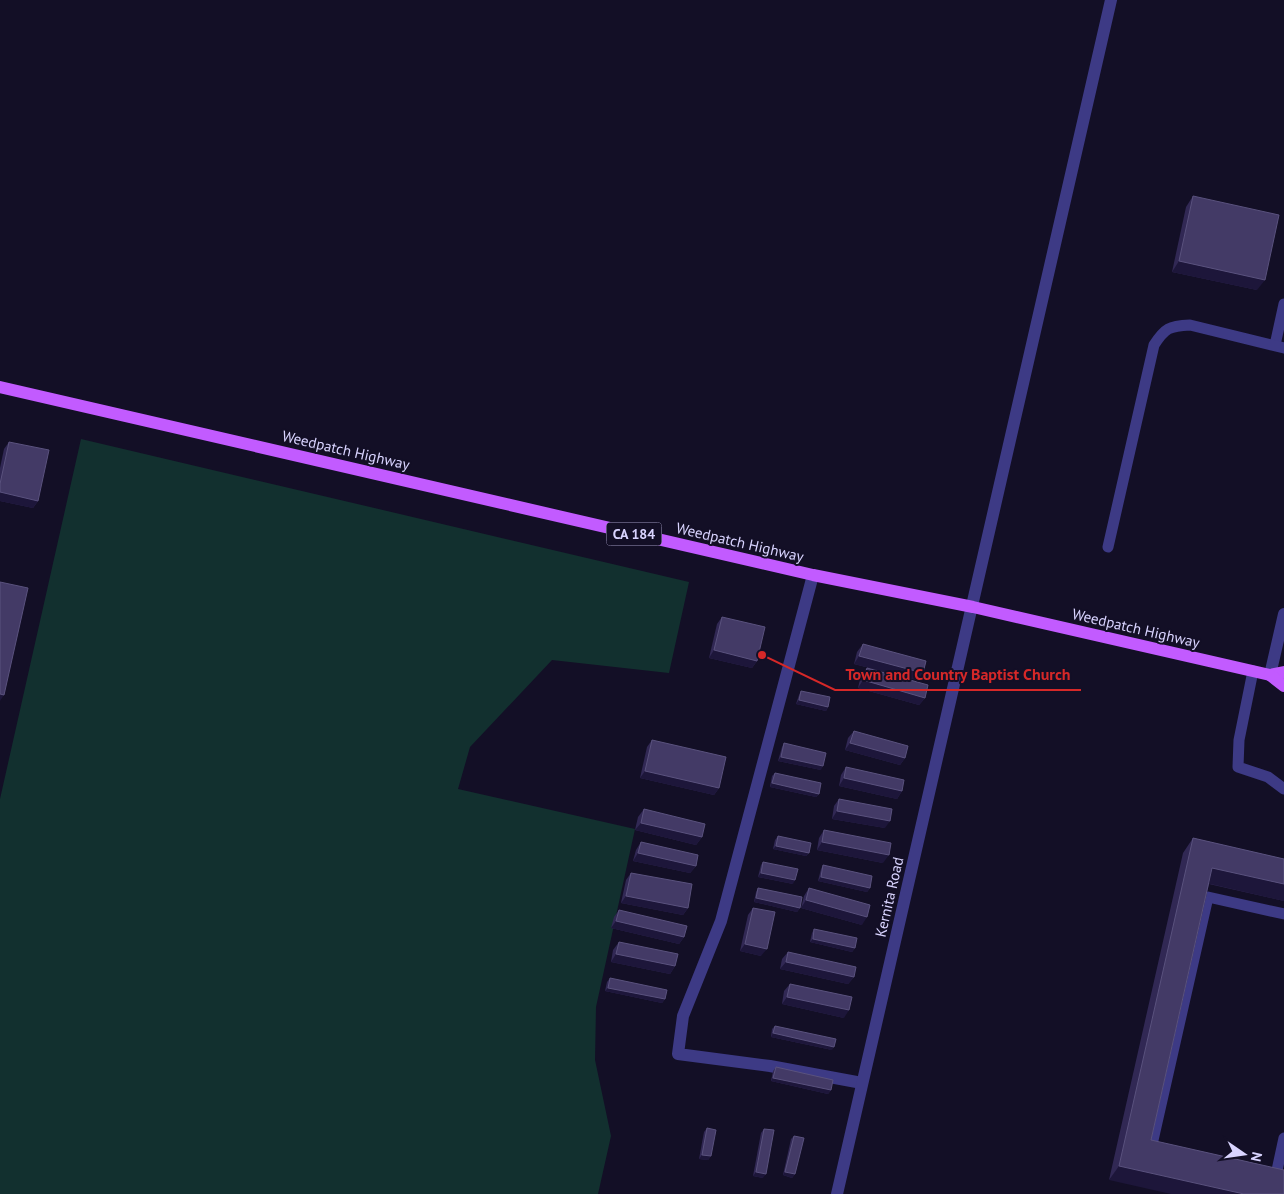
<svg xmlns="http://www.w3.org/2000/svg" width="1284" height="1194" font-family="'PT Sans',sans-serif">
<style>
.green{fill:#12302f}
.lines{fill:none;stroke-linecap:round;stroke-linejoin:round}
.lane{stroke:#3d3a85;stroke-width:11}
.street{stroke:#3d3a85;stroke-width:12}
.primary{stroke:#c25bff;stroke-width:12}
.wall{fill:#312854}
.shaded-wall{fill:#1d163a}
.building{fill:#433a66;stroke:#5a527e}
.labels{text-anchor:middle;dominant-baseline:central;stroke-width:4;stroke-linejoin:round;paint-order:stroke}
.shield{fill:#130f26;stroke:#9e99be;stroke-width:1}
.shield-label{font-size:14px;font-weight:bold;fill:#d9d4ff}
.street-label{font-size:15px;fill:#d9d4ff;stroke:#130f26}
.leader{fill:none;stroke:#d62828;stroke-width:2}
.callout-dot{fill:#d62828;stroke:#130f26;stroke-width:2}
.callout-label{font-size:16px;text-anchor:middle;font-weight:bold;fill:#d62828;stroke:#130f26;stroke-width:4;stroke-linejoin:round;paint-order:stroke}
</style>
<rect width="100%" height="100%" fill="#130f26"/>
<!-- green -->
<polygon class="green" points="81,439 689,582 669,673 552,660 470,747 458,789 635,829 596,1007 595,1060 611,1136 598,1194 0,1194 0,799"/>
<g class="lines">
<!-- lane -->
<g class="lane">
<polyline points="1275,345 1284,304"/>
<path d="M1108,547l46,-202c11,-17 15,-19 36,-20l94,23"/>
<polyline points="1253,671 1239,740 1238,767 1268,777 1284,789"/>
<polyline points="1157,1151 1151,1149 1208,897 1284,914"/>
<polyline points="1268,1173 1276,1175 1284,1138"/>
</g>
<!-- street -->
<g class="street">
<polyline points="813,575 721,921 683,1016 678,1054 770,1066 862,1083"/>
<polyline points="1270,675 1284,614"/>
<polyline points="837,1194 1111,0"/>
</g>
<!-- primary -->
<g class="primary">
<polyline points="0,387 813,575 973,607 1270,675 1284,672"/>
<polyline points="1270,675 1284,686"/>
</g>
</g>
<!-- wall -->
<g class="wall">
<polygon points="1193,196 1257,290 1172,272 1186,207"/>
<polygon points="9,442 38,501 33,508 0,501 0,468 4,449"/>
<polygon points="722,617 757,661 752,668 709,658 717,624"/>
<polygon points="863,644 917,680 854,664 857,652"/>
<polygon points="867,668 925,698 919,705 858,688 861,675"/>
<polygon points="801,691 828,707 826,711 796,704 799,695"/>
<polygon points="854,731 905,758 900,765 845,750 848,738"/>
<polygon points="652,740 719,788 714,795 640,778 647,747"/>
<polygon points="784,743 821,770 778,761 782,747"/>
<polygon points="846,767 902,791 897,799 839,786 841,775"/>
<polygon points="775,773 819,794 816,797 770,787 772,776"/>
<polygon points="839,799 885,828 832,819 834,806"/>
<polygon points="644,809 702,837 696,845 635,830 638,817"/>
<polygon points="824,830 883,863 817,850 819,838"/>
<polygon points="778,836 809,853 806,856 773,849 775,840"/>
<polygon points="1193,838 1284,859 1284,901 1209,884 1151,1140 1109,1180 1183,853"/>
<polygon points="641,842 696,866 690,873 633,861 636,850"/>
<polygon points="763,862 793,884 758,877 761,865"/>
<polygon points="823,865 870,888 867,892 818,881 821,869"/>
<polygon points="631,873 688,908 683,915 621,903 626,880"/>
<polygon points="758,888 800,908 797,912 754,902 756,892"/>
<polygon points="809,888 862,925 801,908 804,896"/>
<polygon points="753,908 761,956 740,951 748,915"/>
<polygon points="619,910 684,937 679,944 611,928 614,917"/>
<polygon points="814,929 855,948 852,952 810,942 812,933"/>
<polygon points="619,942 675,966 670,974 611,962 613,950"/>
<polygon points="788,952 854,977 848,984 780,969 782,959"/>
<polygon points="610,978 665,999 662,1003 605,991 607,982"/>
<polygon points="790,984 844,1018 782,1004 784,991"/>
<polygon points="775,1026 832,1050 771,1037 772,1029"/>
<polygon points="776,1067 831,1090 828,1094 771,1081 773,1071"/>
<polygon points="707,1128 711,1156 708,1160 699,1159 704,1132"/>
<polygon points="764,1129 763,1178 753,1176 761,1133"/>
<polygon points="794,1136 795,1174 792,1178 783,1175 791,1139"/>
</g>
<!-- shaded-wall -->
<g class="shaded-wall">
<polygon points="1179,261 1265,280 1257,290 1172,272"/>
<polygon points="0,492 38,501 33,508 0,501"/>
<polygon points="714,650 757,661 752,668 709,658"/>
<polygon points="859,656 923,673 917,680 854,664"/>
<polygon points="863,680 925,698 919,705 858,688"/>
<polygon points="0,694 4,695 0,701"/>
<polygon points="799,700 828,707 826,711 796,704"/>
<polygon points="850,743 905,758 900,765 845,750"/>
<polygon points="781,757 823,766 821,770 778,761"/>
<polygon points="645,771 719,788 714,795 640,778"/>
<polygon points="844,778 902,791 897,799 839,786"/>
<polygon points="772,783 819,794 816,797 770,787"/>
<polygon points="837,811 890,821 885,828 832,819"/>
<polygon points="641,823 702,837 696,845 635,830"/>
<polygon points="822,842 889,855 883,863 817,850"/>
<polygon points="776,846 809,853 806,856 773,849"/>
<polygon points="638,853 696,866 690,873 633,861"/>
<polygon points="1212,868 1284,884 1284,901 1202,882"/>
<polygon points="761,873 795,880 793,884 758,877"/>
<polygon points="821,877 870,888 867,892 818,881"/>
<polygon points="626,896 688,908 683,915 621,903"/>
<polygon points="756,898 800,908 797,912 754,902"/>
<polygon points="806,900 867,917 862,925 801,908"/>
<polygon points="616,921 684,937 679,944 611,928"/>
<polygon points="813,939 855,948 852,952 810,942"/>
<polygon points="745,944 767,949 761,956 740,951"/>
<polygon points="616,954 675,966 670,974 611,962"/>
<polygon points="786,962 854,977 848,984 780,969"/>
<polygon points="608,988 665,999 662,1003 605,991"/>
<polygon points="787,997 849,1010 844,1018 782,1004"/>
<polygon points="773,1033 834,1047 832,1050 771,1037"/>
<polygon points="773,1078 831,1090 828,1094 771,1081"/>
<polygon points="702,1155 711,1156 708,1160 699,1159"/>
<polygon points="1119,1166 1244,1194 1171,1194 1109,1180"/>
<polygon points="756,1172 766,1174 763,1178 753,1176"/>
<polygon points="785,1172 795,1174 792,1178 783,1175"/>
</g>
<!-- building -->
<g class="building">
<polygon points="1193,196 1279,215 1265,280 1179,261"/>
<polygon points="9,442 49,450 38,501 0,492 0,484"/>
<polygon points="0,582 28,588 4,695 0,694"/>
<polygon points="722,617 765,627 757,661 714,650"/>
<polygon points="863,644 926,661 923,673 859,656"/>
<polygon points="867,668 928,685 925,698 863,680"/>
<polygon points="801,691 830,697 828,707 799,700"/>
<polygon points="854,731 908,746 905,758 850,743"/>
<polygon points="652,740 726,757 719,788 645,771"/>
<polygon points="784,743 826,753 823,766 781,757"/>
<polygon points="846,767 904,780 902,791 844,778"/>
<polygon points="775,773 821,783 819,794 772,783"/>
<polygon points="839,799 892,809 890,821 837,811"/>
<polygon points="644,809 705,824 702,837 641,823"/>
<polygon points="824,830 891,843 889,855 822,842"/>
<polygon points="778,836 811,843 809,853 776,846"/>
<polygon points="1193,838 1284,859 1284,884 1212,868 1151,1140 1284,1170 1284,1194 1244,1194 1119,1166"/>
<polygon points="641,842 698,855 696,866 638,853"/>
<polygon points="763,862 798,869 795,880 761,873"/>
<polygon points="823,865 872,876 870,888 821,877"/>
<polygon points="631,873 692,884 688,908 626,896"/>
<polygon points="758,888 802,897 800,908 756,898"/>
<polygon points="809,888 870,905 867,917 806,900"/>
<polygon points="753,908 775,912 767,949 745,944"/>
<polygon points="619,910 687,926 684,937 616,921"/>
<polygon points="814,929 857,938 855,948 813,939"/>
<polygon points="619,942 678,954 675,966 616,954"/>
<polygon points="788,952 856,967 854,977 786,962"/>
<polygon points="610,978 667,990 665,999 608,988"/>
<polygon points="790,984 852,997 849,1010 787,997"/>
<polygon points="775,1026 836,1039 834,1047 773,1033"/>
<polygon points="776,1067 833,1080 831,1090 773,1078"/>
<polygon points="707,1128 716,1130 711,1156 702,1155"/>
<polygon points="764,1129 774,1130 766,1174 756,1172"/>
<polygon points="794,1136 804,1138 795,1174 785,1172"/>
</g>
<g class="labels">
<!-- shield labels -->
<rect class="shield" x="606.5" y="522.5" width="55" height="23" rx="4"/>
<g class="shield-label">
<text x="634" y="534">CA 184</text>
</g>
<!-- street labels -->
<g class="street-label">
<text transform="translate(346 450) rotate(13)">Weedpatch Highway</text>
<text transform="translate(740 542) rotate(13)">Weedpatch Highway</text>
<text transform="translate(1136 628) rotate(13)">Weedpatch Highway</text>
<text transform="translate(889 897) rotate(-77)">Kernita Road</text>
</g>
</g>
<!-- callouts -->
<path class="leader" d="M762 655L835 690H1081"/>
<circle class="callout-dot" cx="762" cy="655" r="5"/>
<g class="callout-label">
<text x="958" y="680">Town and Country Baptist Church</text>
</g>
<!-- north arrow -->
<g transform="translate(1244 1154) rotate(103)" stroke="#130f26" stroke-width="4" paint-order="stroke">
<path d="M0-4L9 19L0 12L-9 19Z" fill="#d9d4ff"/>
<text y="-8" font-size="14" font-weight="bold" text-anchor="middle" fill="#d9d4ff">N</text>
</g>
</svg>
